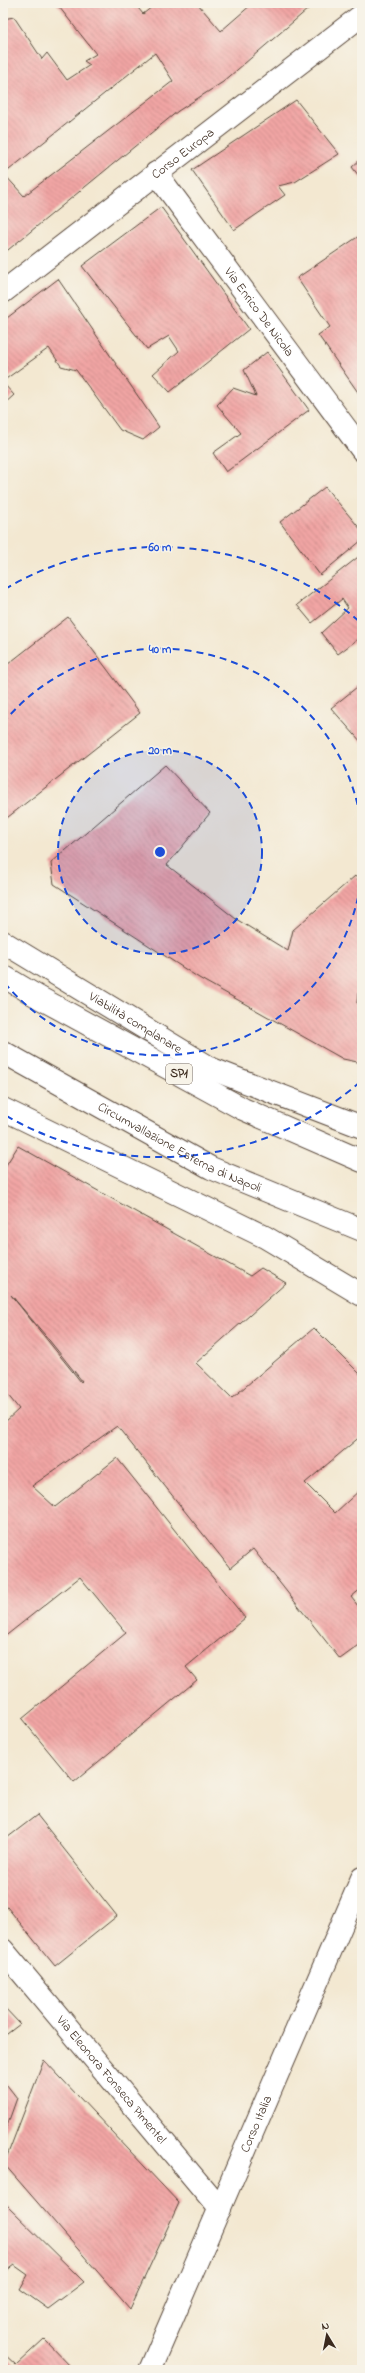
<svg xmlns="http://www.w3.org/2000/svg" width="365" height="2373" font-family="'Indie Flower',sans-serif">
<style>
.building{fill:url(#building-back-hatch);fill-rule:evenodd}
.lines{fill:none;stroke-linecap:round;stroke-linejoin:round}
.minor-casing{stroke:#574639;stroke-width:24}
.highway-casing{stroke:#574639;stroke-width:24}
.minor{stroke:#fff;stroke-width:22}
.highway{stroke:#fff;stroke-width:22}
.ring{fill:none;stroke:#1d4ed8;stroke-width:2;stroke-dasharray:7 5}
.labels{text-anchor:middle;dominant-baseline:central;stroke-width:3;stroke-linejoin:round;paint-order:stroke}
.shield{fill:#f7f3e8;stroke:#73665b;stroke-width:1}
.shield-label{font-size:12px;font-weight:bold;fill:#3b2a1e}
.street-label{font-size:13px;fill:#3b2a1e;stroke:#f7f3e8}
.centre{fill:#1d4ed8;stroke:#f7f3e8;stroke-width:2}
.ring-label{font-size:12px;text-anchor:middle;font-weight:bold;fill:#1d4ed8;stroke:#f7f3e8;stroke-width:3;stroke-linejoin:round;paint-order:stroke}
</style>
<defs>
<pattern id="building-back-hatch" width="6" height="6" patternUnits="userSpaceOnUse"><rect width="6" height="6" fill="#f1a5a4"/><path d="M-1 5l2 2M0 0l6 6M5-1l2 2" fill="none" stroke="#c48785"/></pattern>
</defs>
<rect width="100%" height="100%" fill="#f7f3e8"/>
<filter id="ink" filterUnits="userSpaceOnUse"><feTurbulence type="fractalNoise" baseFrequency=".025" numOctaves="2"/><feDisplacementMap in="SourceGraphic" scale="8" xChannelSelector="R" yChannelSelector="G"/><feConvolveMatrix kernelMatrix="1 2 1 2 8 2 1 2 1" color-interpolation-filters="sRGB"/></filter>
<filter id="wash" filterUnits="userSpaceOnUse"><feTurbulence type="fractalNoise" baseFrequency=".012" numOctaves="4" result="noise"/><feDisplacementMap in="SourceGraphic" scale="16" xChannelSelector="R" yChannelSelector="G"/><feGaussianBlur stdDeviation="0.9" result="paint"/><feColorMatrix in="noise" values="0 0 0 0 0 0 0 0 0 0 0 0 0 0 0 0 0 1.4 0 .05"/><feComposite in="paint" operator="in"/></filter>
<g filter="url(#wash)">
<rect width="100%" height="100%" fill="#f3e8d1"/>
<g id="blocks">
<!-- building -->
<g class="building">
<polygon points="3,3 7,8 5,9 4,18"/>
<path d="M56,3h78l9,11 14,-11h40l24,28 31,-27 -1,-1h64l-92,79 -45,29 -175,143v-235l11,-2 28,42 5,-6 20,27 23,-15 -6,-4 12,-7zM155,53l18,28 -149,115 -20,-22z"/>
<polygon points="296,100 339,154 295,182 278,186 285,195 234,230 192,170"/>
<polygon points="362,158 362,180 352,167"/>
<polygon points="161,207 249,329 170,392 153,374 179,351 169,336 147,349 82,266"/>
<polygon points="362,234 362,398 318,335 330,327 297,278"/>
<polygon points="58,279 159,427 143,440 120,430 76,370 61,366 49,348 3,381 3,321"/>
<polygon points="267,352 309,410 226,472 213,453 241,433 217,405 233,388 256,396 244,370"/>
<polygon points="3,383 14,395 3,405"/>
<polygon points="325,487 362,531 362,540 320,575 280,522"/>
<polygon points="362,554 362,636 338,654 321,633 348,608 342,599 312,623 297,605"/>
<polygon points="68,617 140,713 3,821 3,668"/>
<polygon points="362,683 362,743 331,708"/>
<polygon points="165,765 210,813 167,865 236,919 288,951 293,930 355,876 362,885 362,989 358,993 357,1003 362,1004 362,1063 343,1059 199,978 54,884 51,863"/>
<path d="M18,1146l232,130 11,-8 25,15 -90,80 36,35 82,-70 48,48v59l-57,48 30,30 27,-25v100l-11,9 11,14v32l-22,16 -87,-110 -23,19 -113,-142 -85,60 23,21 62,-49 128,160 -59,49 11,13 -123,102 -52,-63 104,-86 -46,-56 -77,61v-217l2,1 14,-13 -16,-20v-162l2,-1 -2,-1v-55zM11,1295l34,40 37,46 -1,1z"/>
<polygon points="37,1815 117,1916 55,1966 3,1902 3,1841"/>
<polygon points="3,2006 20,2024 3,2037"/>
<polygon points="44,2060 179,2203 130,2309 4,2164"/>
<polygon points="3,2080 17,2098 3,2137"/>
<polygon points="3,2202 84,2282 48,2309 20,2289 28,2275 14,2265 3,2273"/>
<polygon points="44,2339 74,2370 3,2370 3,2353 16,2365"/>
</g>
</g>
</g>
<g filter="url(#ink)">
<use href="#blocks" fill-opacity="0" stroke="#574639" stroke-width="1"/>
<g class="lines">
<!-- minor casing -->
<g class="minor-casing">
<g id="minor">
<path id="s1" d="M156,173l206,277"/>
<path id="s2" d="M3,292l359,-277"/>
<path id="s3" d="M3,942l209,127 150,58"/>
<polyline points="3,1109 265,1237 362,1295"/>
<path id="s4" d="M3,1950l217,259"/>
<path id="s5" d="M150,2370l212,-492"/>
</g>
</g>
<!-- highway casing -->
<g class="highway-casing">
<g id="highway">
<polyline points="3,976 40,998 243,1109 362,1161"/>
<path id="s6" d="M3,1052l208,116 151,62"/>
</g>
</g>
<!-- minor -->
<use href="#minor" class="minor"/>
<!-- highway -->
<use href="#highway" class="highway"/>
</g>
</g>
<!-- distance rings -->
<circle cx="160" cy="852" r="102" fill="#1d4ed8" fill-opacity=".12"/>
<g class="ring">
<circle cx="160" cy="852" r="102"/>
<path d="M362 873A203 203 0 0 1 3 981M3 723A203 203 0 0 1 362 831"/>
<path d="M360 1082A305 305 0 0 1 5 1115M5 589A305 305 0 0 1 360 622"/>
</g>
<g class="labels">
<!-- shield labels -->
<rect class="shield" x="166" y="1064" width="26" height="20" rx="3"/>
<g class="shield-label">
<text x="179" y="1074">SP1</text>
</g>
<!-- street labels -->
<g class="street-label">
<text stroke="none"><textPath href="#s2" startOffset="227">Corso Europa</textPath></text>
<text stroke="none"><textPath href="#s1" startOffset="173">Via Enrico De Nicola</textPath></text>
<text stroke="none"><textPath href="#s3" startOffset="155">Viabilità complanare</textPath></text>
<text stroke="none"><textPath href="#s6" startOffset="201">Circumvallazione Esterna di Napoli</textPath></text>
<text stroke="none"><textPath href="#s4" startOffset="169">Via Eleonora Fonseca Pimentel</textPath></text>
<text stroke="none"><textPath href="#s5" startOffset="268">Corso Italia</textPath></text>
</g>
</g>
<circle cx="160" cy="852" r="6" class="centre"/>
<g class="ring-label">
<text x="160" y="551">60 m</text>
<text x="160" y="653">40 m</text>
<text x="160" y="754">20 m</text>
</g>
<!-- margin -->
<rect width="365" height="2373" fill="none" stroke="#f7f3e8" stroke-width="16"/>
<!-- north arrow -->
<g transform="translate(327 2335) rotate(350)" stroke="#f7f3e8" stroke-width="3" paint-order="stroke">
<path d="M0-3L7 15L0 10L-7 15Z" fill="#3b2a1e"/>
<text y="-6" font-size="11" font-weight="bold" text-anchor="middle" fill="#3b2a1e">N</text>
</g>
</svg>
